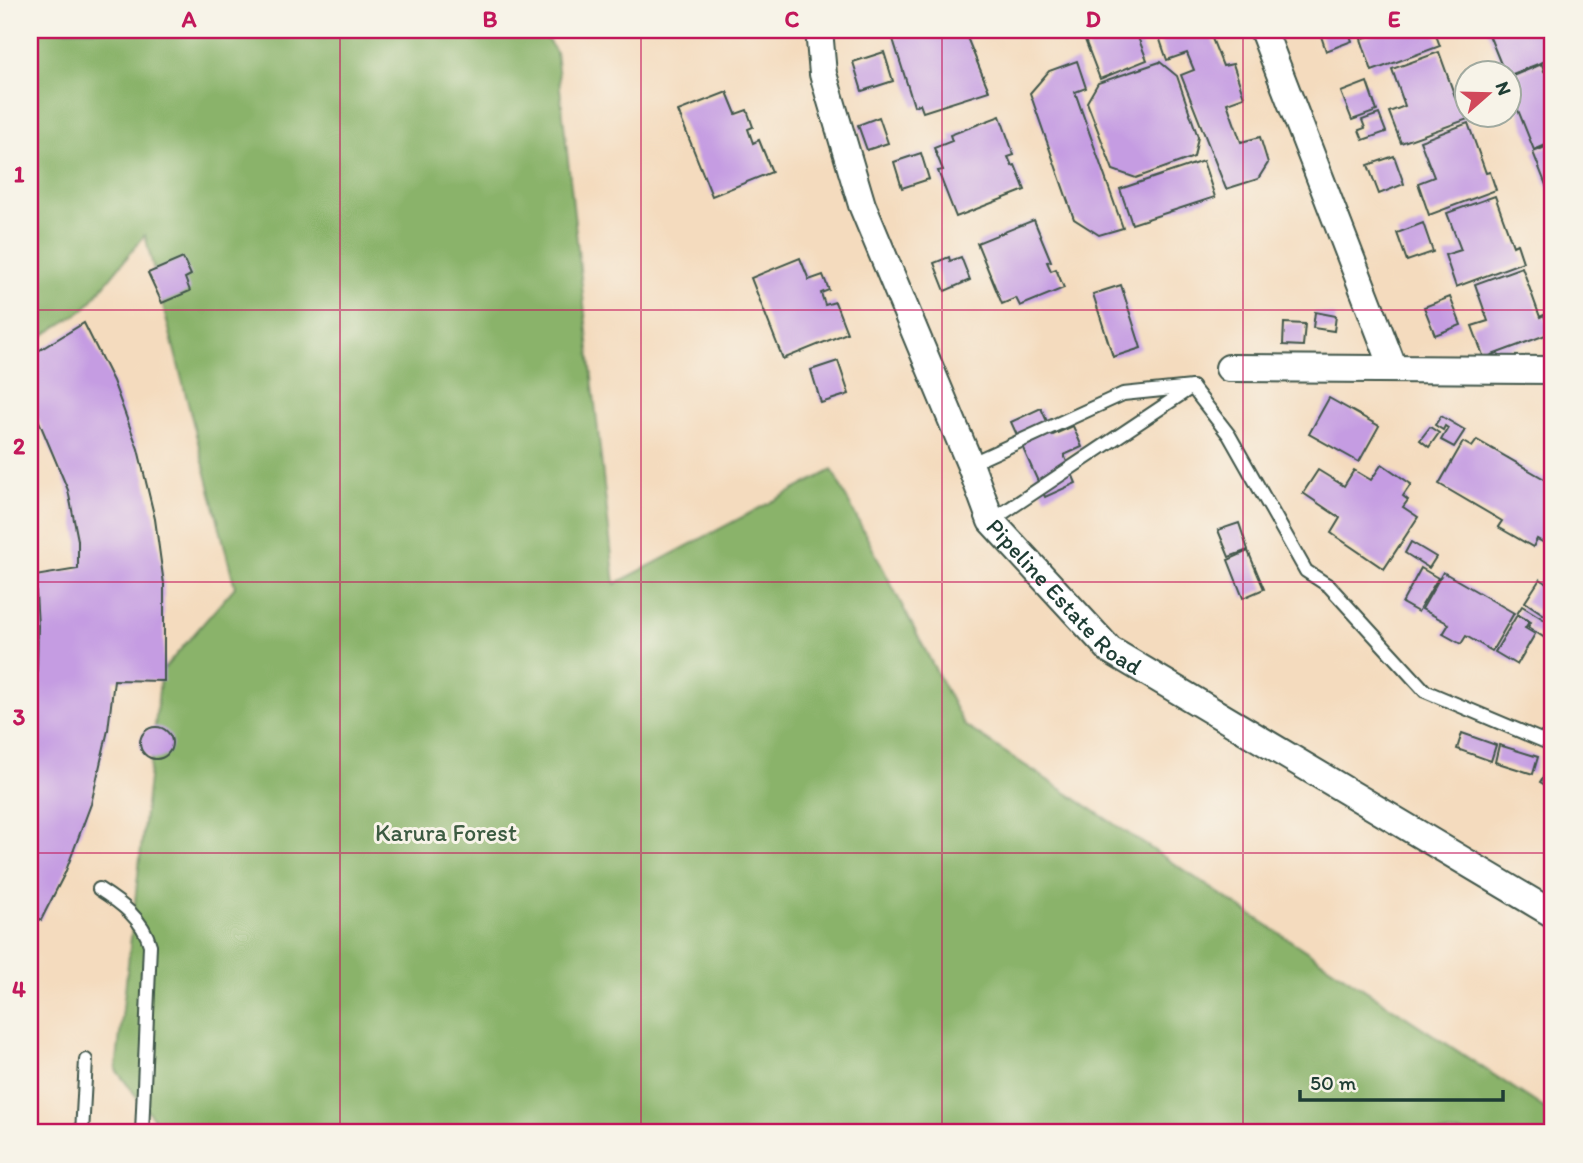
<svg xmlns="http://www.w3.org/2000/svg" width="1583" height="1163" font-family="Itim,sans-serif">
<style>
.forest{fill:#8ab36a;stroke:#54784f;stroke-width:2}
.building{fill:#c59ce2}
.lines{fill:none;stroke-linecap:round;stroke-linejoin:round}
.lane-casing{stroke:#3f5549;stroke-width:16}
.street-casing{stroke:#3f5549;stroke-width:30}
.lane{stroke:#fff;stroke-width:12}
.street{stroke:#fff;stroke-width:26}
.grid{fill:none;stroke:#c2185b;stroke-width:2;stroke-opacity:0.55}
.labels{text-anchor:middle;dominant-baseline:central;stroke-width:6;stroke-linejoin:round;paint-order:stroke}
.street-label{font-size:24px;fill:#1f3d34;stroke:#f7f3e8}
.park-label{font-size:24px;fill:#3c5b42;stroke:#f7f3e8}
.neatline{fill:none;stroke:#c2185b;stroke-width:2.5}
.grid-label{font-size:23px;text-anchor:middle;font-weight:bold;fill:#c2185b}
</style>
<rect width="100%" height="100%" fill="#f7f3e8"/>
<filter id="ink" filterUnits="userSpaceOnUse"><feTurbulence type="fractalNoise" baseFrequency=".0143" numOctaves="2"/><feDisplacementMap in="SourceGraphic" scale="14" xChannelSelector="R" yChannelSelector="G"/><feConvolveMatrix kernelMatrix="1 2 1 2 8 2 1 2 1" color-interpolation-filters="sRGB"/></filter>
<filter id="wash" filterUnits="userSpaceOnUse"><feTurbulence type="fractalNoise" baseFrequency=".00686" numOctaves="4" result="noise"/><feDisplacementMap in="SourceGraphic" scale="28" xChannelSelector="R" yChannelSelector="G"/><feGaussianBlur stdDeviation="1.57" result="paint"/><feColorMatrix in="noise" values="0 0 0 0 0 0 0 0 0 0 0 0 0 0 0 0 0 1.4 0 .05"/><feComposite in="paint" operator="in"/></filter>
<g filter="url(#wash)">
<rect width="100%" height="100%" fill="#f4dbbe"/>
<!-- forest -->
<polygon class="forest" points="30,30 541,30 556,52 615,584 832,470 964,725 1553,1114 1553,1133 165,1133 116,1070 161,672 235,587 145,235 85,309 30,344"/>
<g id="blocks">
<!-- building -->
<g class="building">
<polygon points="921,30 964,30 989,91 923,112 920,104 914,106 893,39"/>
<polygon points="1087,30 1135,30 1147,60 1100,79 1082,32"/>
<polygon points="1168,30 1201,30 1211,36 1223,66 1233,64 1244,97 1227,103 1241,142 1260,137 1268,163 1258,179 1226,189 1181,75 1194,70 1187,53 1167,60 1158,34"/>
<polygon points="1319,30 1348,30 1352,41 1326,51"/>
<polygon points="1376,30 1434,30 1440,46 1372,71 1361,39 1377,33"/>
<polygon points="1487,30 1553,30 1553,58 1510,75 1505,74"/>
<polygon points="884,52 893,81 862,91 853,62"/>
<polygon points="1439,52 1457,102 1461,100 1468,119 1401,143 1389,112 1405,106 1392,69"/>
<polygon points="1077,61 1086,88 1075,92 1123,228 1099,235 1074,219 1030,93 1049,71"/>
<polygon points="1160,62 1177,76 1198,137 1194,157 1136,178 1113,170 1087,102 1098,83"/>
<polygon points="1542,64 1544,71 1553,67 1553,142 1534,150 1510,90 1510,77"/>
<polygon points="1367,82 1377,111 1352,120 1341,92"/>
<polygon points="727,92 736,114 747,110 753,127 748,129 753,143 759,140 772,172 712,196 678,111"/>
<polygon points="1379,114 1386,132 1363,140 1359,130 1365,128 1362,120"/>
<polygon points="1000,116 1014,155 1008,157 1012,166 1015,165 1025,190 956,217 938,171 943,170 934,148 952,141 950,135"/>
<polygon points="879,117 888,143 867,150 858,125"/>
<polygon points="1468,123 1486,173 1490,172 1496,190 1429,215 1418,183 1434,177 1420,141"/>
<polygon points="1553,144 1553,203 1533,152"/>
<polygon points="921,153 929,179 902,188 894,162"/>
<polygon points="1394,156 1404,184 1379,194 1368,165"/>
<polygon points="1203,161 1215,197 1132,224 1120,189"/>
<polygon points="1495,196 1513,246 1517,244 1523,262 1456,287 1445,255 1461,250 1447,213"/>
<polygon points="1034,220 1051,261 1047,262 1051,271 1056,269 1064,288 1020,306 1016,298 1002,304 977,243"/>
<polygon points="1423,223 1433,252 1407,261 1397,233"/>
<polygon points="949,257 950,261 961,257 970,280 945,291 934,263"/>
<polygon points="183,258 191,275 185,278 190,291 162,303 148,273"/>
<polygon points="800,258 809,280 823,275 829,290 821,293 825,305 835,302 847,333 783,359 751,278"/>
<polygon points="1522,267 1540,317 1544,315 1551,333 1484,358 1472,326 1488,321 1475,284"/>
<polygon points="1121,285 1141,348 1113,357 1093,294"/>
<polygon points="1450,297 1461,325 1435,335 1424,307"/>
<polygon points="1315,312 1336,316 1334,331 1313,328"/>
<polygon points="84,323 113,381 138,449 155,519 164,584 164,681 114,680 108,730 91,804 65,873 41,920 30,913 30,719 37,669 38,626 35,576 78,569 78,540 68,490 30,400 30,356"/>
<polygon points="1284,323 1305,324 1303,346 1283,345"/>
<polygon points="838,361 849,394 821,403 811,370"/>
<polygon points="1329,398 1379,426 1359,462 1309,434"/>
<polygon points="1041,408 1053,435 1073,426 1082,447 1064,455 1076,483 1045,497 1011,422"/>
<polygon points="1441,416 1465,430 1454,447 1441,440 1448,428 1445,426 1443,430 1435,425"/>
<polygon points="1430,427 1439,433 1429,447 1420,440"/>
<polygon points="1477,440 1553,484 1553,548 1537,539 1533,547 1498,527 1502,521 1439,484 1463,442 1472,447"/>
<polygon points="1382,464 1411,484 1403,496 1408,500 1403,507 1418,517 1384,569 1331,533 1340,518 1303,493 1318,470 1344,486 1354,470 1371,480"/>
<polygon points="1239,523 1248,550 1229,557 1218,530"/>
<polygon points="1411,542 1436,557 1429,568 1405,553"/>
<polygon points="1248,551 1264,589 1243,598 1228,560"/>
<polygon points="1421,568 1438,578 1418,612 1402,603"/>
<polygon points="1443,572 1514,613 1492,651 1466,636 1461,644 1443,634 1449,624 1422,609"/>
<polygon points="1540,579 1553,587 1553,605 1546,616 1525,602"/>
<polygon points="1522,606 1553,625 1545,638 1528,627 1531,622 1517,614"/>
<rect x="30" y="612" width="4" height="33"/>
<polygon points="1517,615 1529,622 1525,628 1535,634 1517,665 1495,652"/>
<circle cx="156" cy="743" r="16"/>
<polygon points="1462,733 1496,745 1491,761 1457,749"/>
<polygon points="1499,745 1538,757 1533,774 1495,762"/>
<polygon points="1550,766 1553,768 1553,790 1540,782"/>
</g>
</g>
</g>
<g filter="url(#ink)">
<use href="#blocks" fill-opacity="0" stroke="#3f5549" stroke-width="2"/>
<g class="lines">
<!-- lane casing -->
<g class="lane-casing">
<g id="lane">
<polyline points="1192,387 1229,435 1306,571 1329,586 1425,691 1553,745"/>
<polyline points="970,464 1123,394 1192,387 991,521"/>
<path d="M99,889c22,14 44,30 51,56l-8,188"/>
<polyline points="30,1067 32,1062"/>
<polyline points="82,1133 86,1060"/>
</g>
</g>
<!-- street casing -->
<g class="street-casing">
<g id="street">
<path id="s1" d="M819,30l4,44 39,131 108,259 21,57 119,129 443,264"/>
<polyline points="1263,30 1393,367"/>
<polyline points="1229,368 1553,370"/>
</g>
</g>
<!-- lane -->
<use href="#lane" class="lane"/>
<!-- street -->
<use href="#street" class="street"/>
</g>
</g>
<!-- grid -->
<path class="grid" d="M340,30v1103M641,30v1103M942,30v1103M1243,30v1103M30,310h1523M30,582h1523M30,853h1523"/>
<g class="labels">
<!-- street labels -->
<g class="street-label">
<text stroke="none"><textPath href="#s1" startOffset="628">Pipeline Estate Road</textPath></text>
</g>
<!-- park labels -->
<g class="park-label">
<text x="446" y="832">Karura Forest</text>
</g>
</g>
<!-- margin -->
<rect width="1583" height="1163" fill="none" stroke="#f7f3e8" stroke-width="77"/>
<!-- north arrow -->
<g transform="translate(1488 94) rotate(70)"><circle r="33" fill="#f7f3e8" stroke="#a1aaa0" stroke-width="2"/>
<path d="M0-5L12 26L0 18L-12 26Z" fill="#d1495b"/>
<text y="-10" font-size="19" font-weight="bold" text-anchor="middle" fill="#1f3d34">N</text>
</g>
<!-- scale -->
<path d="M1300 1090v10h203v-10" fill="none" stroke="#1f3d34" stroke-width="3.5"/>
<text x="1310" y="1090" font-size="21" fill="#1f3d34" stroke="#f7f3e8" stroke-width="5" paint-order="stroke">50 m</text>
<rect x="38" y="38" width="1506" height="1086" class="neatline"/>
<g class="grid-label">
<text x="189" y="27">A</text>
<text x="490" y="27">B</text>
<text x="792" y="27">C</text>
<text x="1093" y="27">D</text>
<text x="1394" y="27">E</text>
<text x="19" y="182">1</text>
<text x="19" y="454">2</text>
<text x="19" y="725">3</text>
<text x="19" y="997">4</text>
</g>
</svg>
